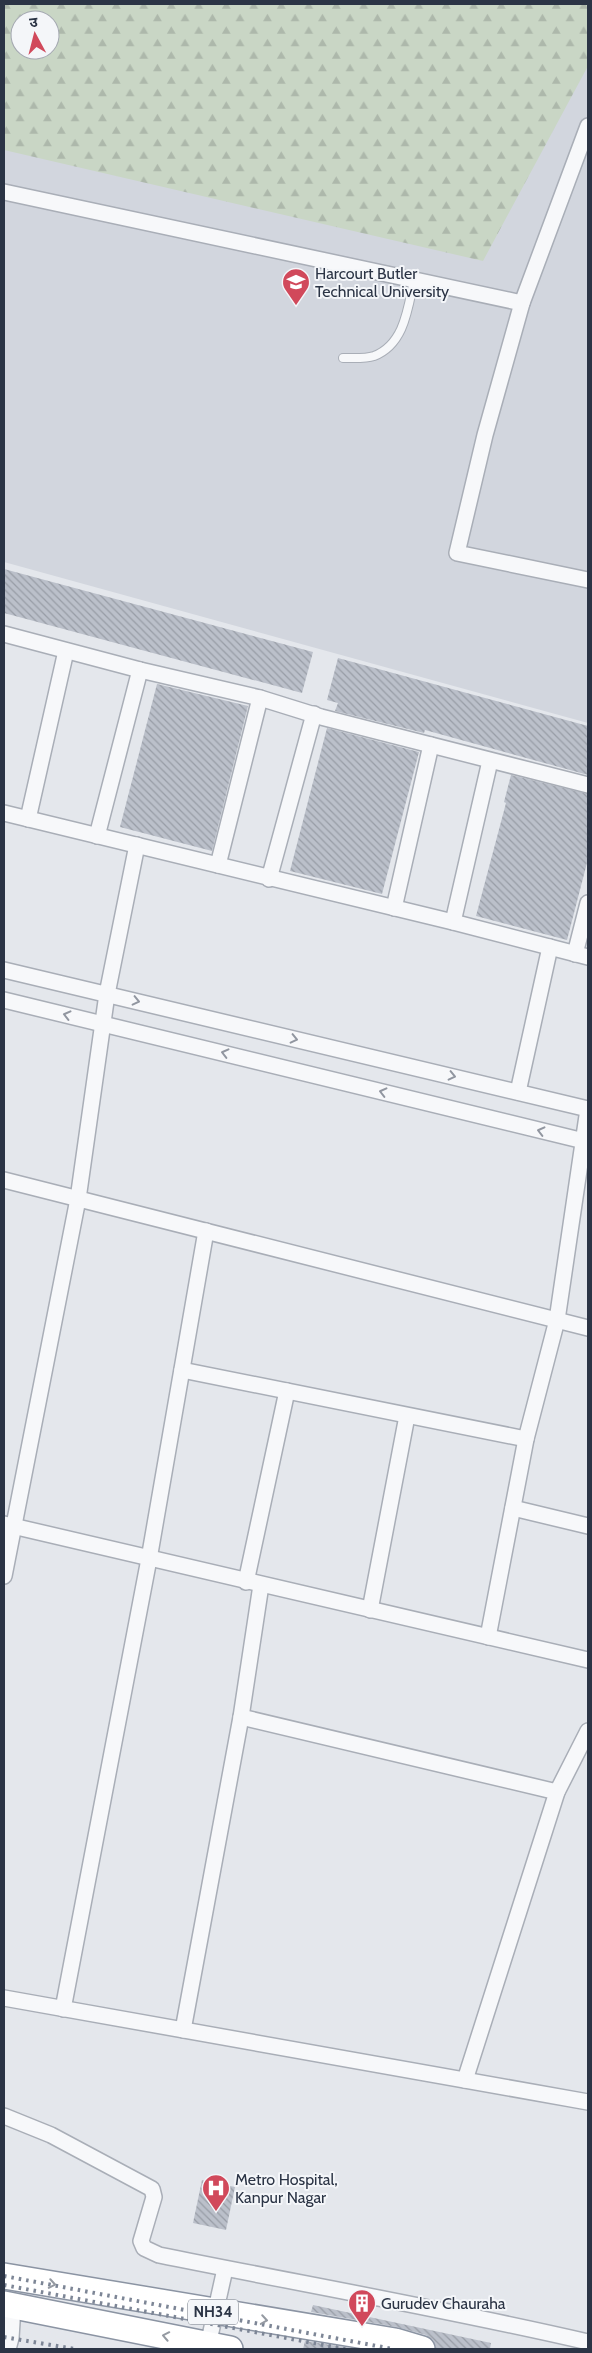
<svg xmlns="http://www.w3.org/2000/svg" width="592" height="2353" font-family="Cabin,'Noto Sans Devanagari',sans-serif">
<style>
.built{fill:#d2d6de;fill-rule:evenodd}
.forest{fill:url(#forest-firs);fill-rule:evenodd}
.building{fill:url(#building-back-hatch)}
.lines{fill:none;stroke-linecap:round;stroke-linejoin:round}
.service-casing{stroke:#a9aeb7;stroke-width:10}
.minor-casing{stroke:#a9aeb7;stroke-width:18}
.trunk-casing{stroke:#8b94a3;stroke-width:28}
.service{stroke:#f7f8fa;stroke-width:8}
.minor{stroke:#f7f8fa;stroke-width:15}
.trunk{stroke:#fff;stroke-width:25}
.rail{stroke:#7d8696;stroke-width:4;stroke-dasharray:2.5 5;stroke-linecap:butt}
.oneway{stroke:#9196a0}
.oneway2{stroke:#959aa2}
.labels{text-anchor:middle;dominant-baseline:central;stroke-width:4;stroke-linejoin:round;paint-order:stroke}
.shield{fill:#f4f6f9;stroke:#676e7b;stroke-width:1}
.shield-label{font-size:15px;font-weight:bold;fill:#2b3445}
.poi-label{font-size:16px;fill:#2b3445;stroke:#f4f6f9;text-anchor:start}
</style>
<defs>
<pattern id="forest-firs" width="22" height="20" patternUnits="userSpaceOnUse" patternTransform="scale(1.25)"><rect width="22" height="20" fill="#c9d6c5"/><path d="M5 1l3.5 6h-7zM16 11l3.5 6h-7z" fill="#adb8ab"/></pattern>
<pattern id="building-back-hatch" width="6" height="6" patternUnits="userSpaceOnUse" patternTransform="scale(1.25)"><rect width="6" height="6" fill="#bbc0ca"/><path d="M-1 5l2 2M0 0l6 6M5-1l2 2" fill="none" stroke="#989da6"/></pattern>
</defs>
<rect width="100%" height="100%" fill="#e4e7ec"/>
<!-- built -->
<path class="built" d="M4,4h584v719l-584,-161zM20,20h30v30h-30z"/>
<!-- forest -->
<path class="forest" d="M4,4h584v62l-105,195 -479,-111zM20,20h30v30h-30z"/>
<!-- building -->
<g class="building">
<polygon points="4,569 313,652 302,693 4,613"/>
<polygon points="338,658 588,726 588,775 425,730 424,733 335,711 338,703 327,700"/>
<polygon points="157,684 248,706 212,851 120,827"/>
<polygon points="327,728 419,752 382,894 290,871"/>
<polygon points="511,775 588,794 588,859 567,940 476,916 506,803 504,802"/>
<polygon points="202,2180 235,2187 226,2230 193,2223"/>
<polygon points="313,2305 491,2343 490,2349 436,2349 433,2340 426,2335 397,2327 311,2312"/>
<polygon points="305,2341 357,2349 303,2349"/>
</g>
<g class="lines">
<!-- service casing -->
<g class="service-casing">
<path id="service" d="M343,358c10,0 22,1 31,-2 31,-12 34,-49 40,-76"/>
</g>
<!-- minor casing -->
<g class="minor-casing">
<g id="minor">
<polyline points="588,126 522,303 485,435 457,553 588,580"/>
<polyline points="4,192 522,303"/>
<polyline points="4,634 140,670 260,698 321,717 588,785"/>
<polyline points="4,813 453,922 588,957"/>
<polyline points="28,819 66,651"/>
<polyline points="97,836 140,670"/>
<polyline points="218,865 260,698"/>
<polyline points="269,879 314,714"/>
<polyline points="394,908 431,745"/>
<polyline points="453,922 490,761"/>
<polyline points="575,954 588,903"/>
<polyline points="4,970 588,1109"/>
<polyline points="4,1000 588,1142"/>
<polyline points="518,1092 550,947"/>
<polyline points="4,1180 588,1328"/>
<polyline points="182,1370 526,1439"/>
<polyline points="513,1508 588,1526"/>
<polyline points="4,1524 588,1660"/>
<polyline points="4,1576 78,1199 107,994 137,845"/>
<polyline points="246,1582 287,1391"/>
<polyline points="370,1610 407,1416"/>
<polyline points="488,1637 526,1439 557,1320 588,1109"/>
<polyline points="241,1717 557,1792"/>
<polyline points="4,1998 588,2102"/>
<polyline points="63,2009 149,1559 206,1231"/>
<polyline points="183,2030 241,1717 261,1585"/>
<polyline points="465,2080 557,1792 588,1731"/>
<path d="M4,2116l47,19 101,54 2,8 -13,44 3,7 15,7c143,29 287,54 429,87"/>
<polyline points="208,2345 225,2269"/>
<polyline points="8,2349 11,2338 13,2306"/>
</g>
</g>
<!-- trunk casing -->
<g class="trunk-casing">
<g id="trunk">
<polyline points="4,2276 395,2341 422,2349"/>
<polyline points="4,2304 230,2349"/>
</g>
</g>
<!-- service -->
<use href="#service" class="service"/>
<!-- minor -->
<use href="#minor" class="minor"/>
<!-- trunk -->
<use href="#trunk" class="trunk"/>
<!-- rail -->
<g class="rail">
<polyline points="4,2276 393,2349"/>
<polyline points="4,2285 345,2349"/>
<polyline points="4,2337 75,2349"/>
</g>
</g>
<!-- one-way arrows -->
<defs><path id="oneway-chevron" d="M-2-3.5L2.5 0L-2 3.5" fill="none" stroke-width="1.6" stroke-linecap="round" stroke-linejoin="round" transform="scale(1.25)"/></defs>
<g class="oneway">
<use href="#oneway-chevron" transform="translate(136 1001) rotate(13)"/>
<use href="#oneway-chevron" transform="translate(67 1015) rotate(-166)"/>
<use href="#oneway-chevron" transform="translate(294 1039) rotate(13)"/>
<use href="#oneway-chevron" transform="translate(225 1053) rotate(-166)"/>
<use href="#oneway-chevron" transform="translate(452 1076) rotate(13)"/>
<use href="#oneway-chevron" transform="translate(383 1092) rotate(-166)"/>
<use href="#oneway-chevron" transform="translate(541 1131) rotate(-166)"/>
</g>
<g class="oneway2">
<use href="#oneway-chevron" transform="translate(52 2284) rotate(10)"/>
<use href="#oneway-chevron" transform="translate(264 2320) rotate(9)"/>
<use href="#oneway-chevron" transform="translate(166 2336) rotate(-169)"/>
</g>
<!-- icons -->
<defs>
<g id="university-pin" transform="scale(1.4375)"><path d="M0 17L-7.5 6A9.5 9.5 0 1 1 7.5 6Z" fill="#d1495b" stroke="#f4f6f9"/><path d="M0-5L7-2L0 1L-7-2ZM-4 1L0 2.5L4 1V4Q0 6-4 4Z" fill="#fff"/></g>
<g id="hospital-pin" transform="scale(1.4375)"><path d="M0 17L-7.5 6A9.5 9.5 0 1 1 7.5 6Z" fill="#d1495b" stroke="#f4f6f9"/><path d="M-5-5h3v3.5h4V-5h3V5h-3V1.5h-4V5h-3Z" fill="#fff"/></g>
<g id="building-pin" transform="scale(1.4375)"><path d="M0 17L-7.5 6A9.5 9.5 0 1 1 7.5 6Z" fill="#d1495b" stroke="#f4f6f9"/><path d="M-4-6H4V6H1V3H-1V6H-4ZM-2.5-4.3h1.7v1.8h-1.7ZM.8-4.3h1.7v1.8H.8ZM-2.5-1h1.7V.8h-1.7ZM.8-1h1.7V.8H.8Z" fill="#fff"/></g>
</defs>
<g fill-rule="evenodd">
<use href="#university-pin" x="296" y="282"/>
<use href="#hospital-pin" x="216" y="2188"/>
<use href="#building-pin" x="362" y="2303"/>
</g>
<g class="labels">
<!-- shield labels -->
<rect class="shield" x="188" y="2299.5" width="50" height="25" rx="4"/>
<g class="shield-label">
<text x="213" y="2312">NH34</text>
</g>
<!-- poi labels -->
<g class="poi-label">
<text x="315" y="273">Harcourt Butler<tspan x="315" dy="18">Technical University</tspan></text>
<text x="235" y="2179">Metro Hospital,<tspan x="235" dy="18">Kanpur Nagar</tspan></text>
<text x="381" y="2303">Gurudev Chauraha</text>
</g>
</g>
<!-- border -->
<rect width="592" height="2353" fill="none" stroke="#2b3445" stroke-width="10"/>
<!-- north arrow -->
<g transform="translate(35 35) rotate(353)"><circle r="24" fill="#f4f6f9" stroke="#a4a8b1"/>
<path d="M0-4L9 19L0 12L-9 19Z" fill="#d1495b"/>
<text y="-8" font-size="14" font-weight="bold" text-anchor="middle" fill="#2b3445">उ</text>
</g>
</svg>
